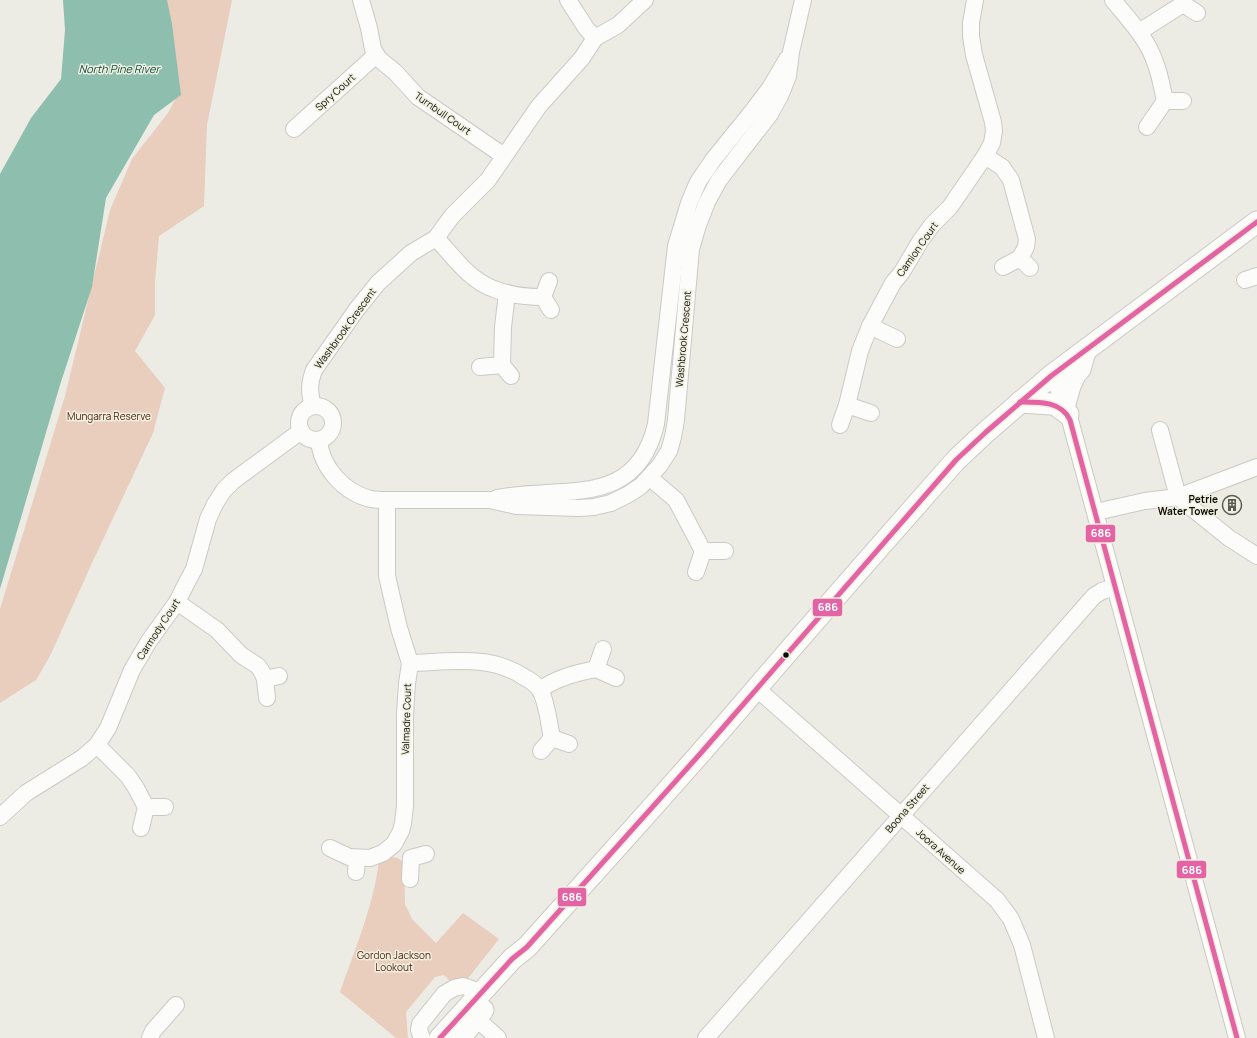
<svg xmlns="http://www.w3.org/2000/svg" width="1257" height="1038" font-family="Manrope,sans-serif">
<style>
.green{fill:#e9cdbd}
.water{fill:#8ebfae}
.building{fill:#ddd6c8}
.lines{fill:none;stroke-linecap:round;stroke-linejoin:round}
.minor-casing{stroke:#cacac5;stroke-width:18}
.major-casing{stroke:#cacac5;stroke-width:23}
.minor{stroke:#fcfcfb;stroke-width:16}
.major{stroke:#fcfcfb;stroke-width:21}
.bus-1-casing{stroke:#f0f0e1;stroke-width:8}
.bus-1{stroke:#e463a4;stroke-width:5}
.bus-dot{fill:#0d0d08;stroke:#f0f0e1;stroke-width:1.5}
.labels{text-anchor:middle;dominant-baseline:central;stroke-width:3;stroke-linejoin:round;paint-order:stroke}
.street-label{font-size:10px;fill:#0d0d08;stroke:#f0f0e1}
.park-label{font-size:10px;fill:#4b1800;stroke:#f0f0e1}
.poi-label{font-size:10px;font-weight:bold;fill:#0d0d08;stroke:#f0f0e1;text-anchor:end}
.water-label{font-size:11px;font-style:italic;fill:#0c4a3c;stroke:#f0f0e1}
.line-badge{stroke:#f0f0e1;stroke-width:1.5}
.badge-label{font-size:11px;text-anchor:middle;font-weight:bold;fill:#fff}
</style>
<rect width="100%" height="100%" fill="#ecece4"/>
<!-- green -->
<g class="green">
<polygon points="164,0 232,0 207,125 204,206 159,236 155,282 155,315 135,351 165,388 153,433 92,563 50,656 36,680 0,703 0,609 65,396 110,210 132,159 168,113 179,92"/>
<path d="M386,857c9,0 15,0 18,8l1,39 7,15 24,24 27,-30 36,26 -34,43 -13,1 -8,-8 -9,2 -29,35 2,26h-12l-56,-46c15,-43 34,-87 39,-132z"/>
</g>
<!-- water -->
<polygon class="water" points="63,0 167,0 172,24 181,95 154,115 106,198 92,287 60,385 0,589 0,174 31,118 61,79 65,30"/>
<!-- building -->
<circle class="building" cx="1232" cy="505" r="9"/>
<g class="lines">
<!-- minor casing -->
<g class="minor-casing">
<g id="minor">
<polyline points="361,0 369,28 373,49 379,59 395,72 418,97 504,156"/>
<polyline points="568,0 586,28 595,38"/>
<path d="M1113,0c15,19 34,38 42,62 5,12 7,26 10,39"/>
<polyline points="1183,0 1183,4 1197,13"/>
<polyline points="1139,32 1183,4"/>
<polyline points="1147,127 1165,101 1183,101"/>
<polyline points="294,129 376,55"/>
<polyline points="985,156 1002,167 1011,180 1027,239 1026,247 1020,258"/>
<path d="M436,238c17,18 34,43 58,51 15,6 32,8 49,8"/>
<polyline points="1003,267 1020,258 1030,268"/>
<polyline points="1245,280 1257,276"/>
<polyline points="549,281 543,297 551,310"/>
<polyline points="870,326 897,339"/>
<polyline points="502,365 503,327 507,293"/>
<polyline points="480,367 502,365 511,376"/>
<polyline points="1051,376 1059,390 1070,420 1237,1038"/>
<polyline points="847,405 860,351 870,326 893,283 902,272 921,240 932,225 950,207 985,156 992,143 994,131 993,122 974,55 971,36 971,23 975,0"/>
<path d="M313,406c-4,-13 -4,-23 1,-36l43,-61 21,-26 33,-30 25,-15 16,-22 36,-36 51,-74 43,-48 13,-20 23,-13 27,-25"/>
<circle cx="316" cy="423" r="17"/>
<polyline points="840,425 847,405 871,413"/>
<polyline points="1160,430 1178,497 1229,538 1257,556"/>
<path d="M319,440c2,27 25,53 52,59 5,1 11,1 16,1h103l27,6 62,2 15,-1 17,-4 18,-9 12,-8 19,-21 9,-14 4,-14 3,-17 15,-171 7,-24 9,-23 12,-22 51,-66 10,-18 8,-20 3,-24 12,-52"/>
<polyline points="650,478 676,500 703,551"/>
<path d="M497,498c66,-13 139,12 159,-74l20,-178 13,-43 9,-21 15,-22 38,-47 19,-25 17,-29"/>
<polyline points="1096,512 1145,501 1178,497 1257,467"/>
<polyline points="696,572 703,551 725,551"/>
<polyline points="177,602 217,630 241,655 258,666 262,672 265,679"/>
<polyline points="603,649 596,669 616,678"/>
<path d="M410,663c39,-1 80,-9 114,14 6,3 12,7 16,13 7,12 9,34 12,48"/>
<polyline points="756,688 997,900 1011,919 1022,945 1046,1038"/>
<path d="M540,690c16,-12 36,-17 56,-21"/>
<polyline points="267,698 265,679 279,676"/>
<polyline points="97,745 128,776 136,788 146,807"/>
<polyline points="541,751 552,738 569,744"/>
<polyline points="0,817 26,793 82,758 97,745 108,728 132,670 149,641 177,602 186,584 194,569 208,519 215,504 224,490 233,481 301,431"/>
<polyline points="141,828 146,807 165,807"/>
<polyline points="330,848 349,857 370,858 383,853 394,844 401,831 403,823 405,806 405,714 407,684 410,663 399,628 387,576 387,500"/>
<polyline points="356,872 357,858"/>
<polyline points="410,879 411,858 426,854"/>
<polyline points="468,1011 498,1038"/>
<polyline points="150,1038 153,1031 176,1005"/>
<polyline points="422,1038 419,1030 420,1024 444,994 454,988 463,986 481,992"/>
<polyline points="706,1038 1094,596 1102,591 1115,587"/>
</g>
</g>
<!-- major casing -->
<g class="major-casing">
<g id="major">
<polyline points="1020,402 1051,404 1056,405 1068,414"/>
<polyline points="1065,404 1070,386 1075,375 1080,369 1085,352"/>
<path d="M440,1038l72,-79 15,-12c77,-86 155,-171 229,-258 66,-77 133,-153 200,-229l30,-28 65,-56 206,-154"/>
<polyline points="460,1038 483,1010"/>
</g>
</g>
<!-- minor -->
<use href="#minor" class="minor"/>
<!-- major -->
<use href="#major" class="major"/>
<!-- bus-1 casing -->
<g class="bus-1-casing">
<g id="bus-1">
<path d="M1020,402c19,0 41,-1 50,18l167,618"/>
<polyline points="440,1038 512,959 527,947 700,754 956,460 986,432 1051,376 1257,222"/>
</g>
</g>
<!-- bus-1 -->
<use href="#bus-1" class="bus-1"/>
</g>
<!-- icons -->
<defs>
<g id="building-ring" transform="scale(1)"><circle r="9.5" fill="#f0f0e1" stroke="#5b5b55" stroke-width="1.5"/><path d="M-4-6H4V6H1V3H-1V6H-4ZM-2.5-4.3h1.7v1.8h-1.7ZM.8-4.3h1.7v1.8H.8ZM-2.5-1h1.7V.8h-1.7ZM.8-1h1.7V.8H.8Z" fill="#5b5b55"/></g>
</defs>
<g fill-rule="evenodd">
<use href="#building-ring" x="1232" y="505"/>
</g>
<!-- markers -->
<circle class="bus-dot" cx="786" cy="655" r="3.5"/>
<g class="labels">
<!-- street labels -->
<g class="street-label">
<text transform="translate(335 92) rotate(-42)">Spry Court</text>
<text transform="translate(443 113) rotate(35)">Turnbull Court</text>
<text transform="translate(917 249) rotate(-55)">Camion Court</text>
<text transform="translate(345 328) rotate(-54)">Washbrook Crescent</text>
<text transform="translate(683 339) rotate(-85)">Washbrook Crescent</text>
<text transform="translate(158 629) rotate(-57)">Carmody Court</text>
<text transform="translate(406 719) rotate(-88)">Valmadre Court</text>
<text transform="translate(907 808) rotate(-49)">Boona Street</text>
<text transform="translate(941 851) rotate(42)">Joora Avenue</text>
</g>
<!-- park labels -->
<g class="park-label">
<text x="109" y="416">Mungarra Reserve</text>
<text x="394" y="955">Gordon Jackson<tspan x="394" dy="12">Lookout</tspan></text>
</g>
<!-- poi labels -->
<g class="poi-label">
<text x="1218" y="499">Petrie<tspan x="1218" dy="12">Water Tower</tspan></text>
</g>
<!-- water labels -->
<g class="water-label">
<text x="119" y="68">North Pine River</text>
</g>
</g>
<g class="line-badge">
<rect x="1085" y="524" width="31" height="19" rx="4" fill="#e463a4"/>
<rect x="812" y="598" width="31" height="19" rx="4" fill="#e463a4"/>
<rect x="1176" y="860" width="31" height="19" rx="4" fill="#e463a4"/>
<rect x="557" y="887" width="30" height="20" rx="4" fill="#e463a4"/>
</g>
<g class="badge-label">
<text x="1101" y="537">686</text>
<text x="828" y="611">686</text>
<text x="1192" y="874">686</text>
<text x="572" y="901">686</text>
</g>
</svg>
